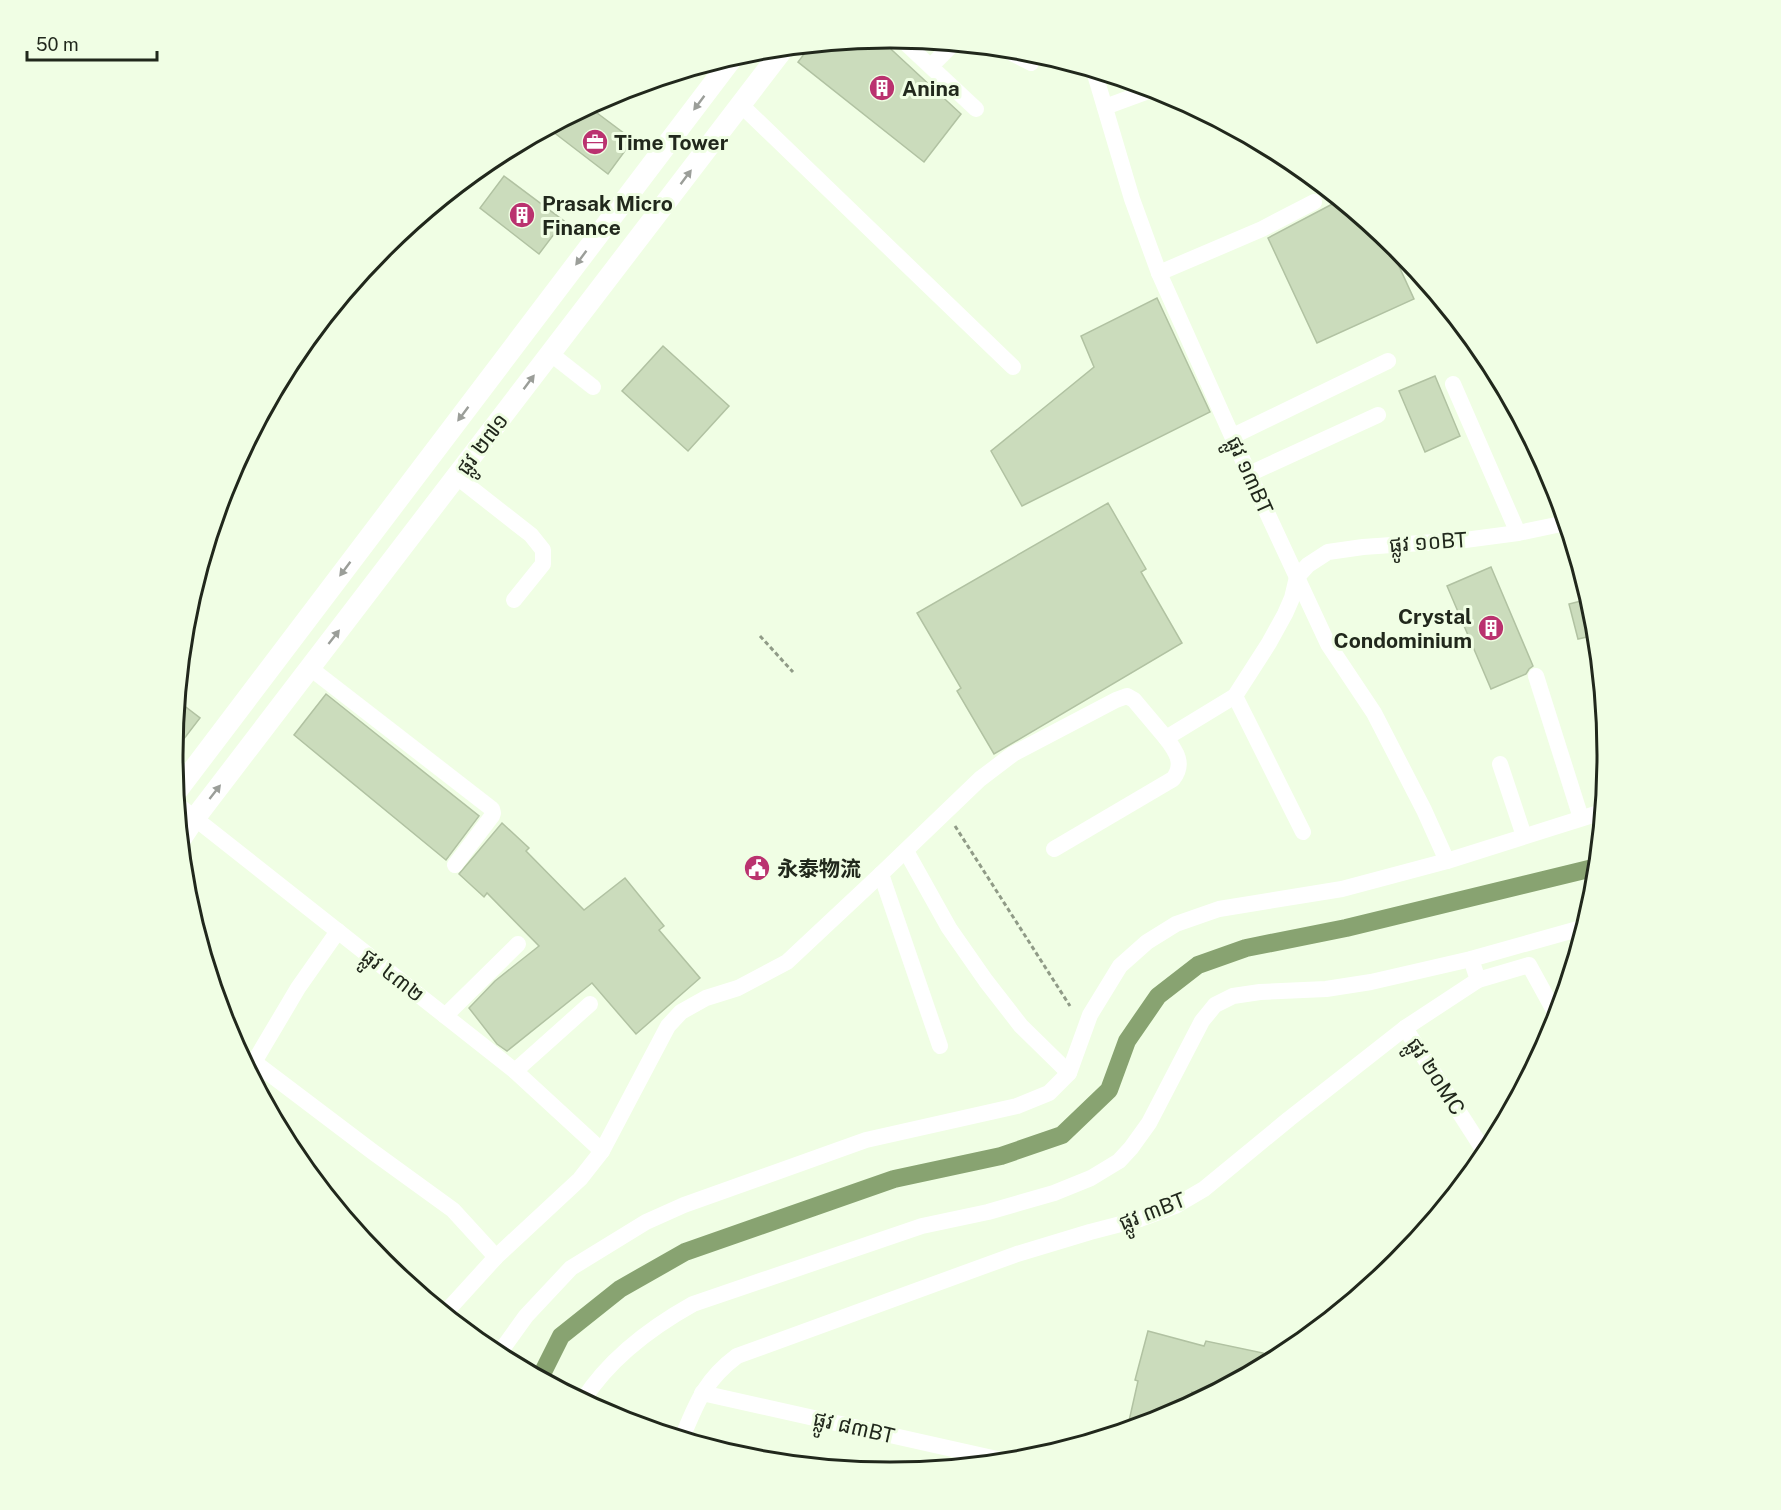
<svg xmlns="http://www.w3.org/2000/svg" width="1781" height="1510" font-family="'Public Sans','Noto Sans SC','Noto Sans Khmer',sans-serif">
<style>
.lines{fill:none;stroke-linecap:round;stroke-linejoin:round}
.canal{stroke:#88a371;stroke-width:18}
.building{fill:#cbdcbc;stroke:#b1c2a2;stroke-width:1.5}
.path{stroke:#909b87;stroke-width:3;stroke-dasharray:4.5 3;stroke-linecap:butt}
.minor{stroke:#fff;stroke-width:16}
.major{stroke:#fff;stroke-width:21}
.oneway{fill:#9b9e99}
.labels{text-anchor:middle;dominant-baseline:central;stroke-width:6;stroke-linejoin:round;paint-order:stroke}
.poi-label{font-size:21px;font-weight:bold;fill:#21281c;stroke:#f0fee4;text-anchor:start}
.street-label{font-size:21px;fill:#21281c;stroke:#f0fee4}
.rim{fill:none;stroke:#21281c;stroke-width:3}
</style>
<rect width="100%" height="100%" fill="#f0fee4"/>
<g class="lines">
<!-- canal -->
<polyline class="canal" points="540,1378 561,1336 620,1289 685,1252 894,1179 1001,1156 1062,1135 1109,1090 1127,1041 1158,996 1198,965 1246,948 1346,928 1597,867"/>
</g>
<!-- building -->
<g class="building">
<polygon points="880,39 961,114 924,162 798,62 811,45"/>
<polygon points="589,107 633,140 608,174 548,128"/>
<polygon points="504,176 564,221 539,254 480,208"/>
<polygon points="1340,200 1386,238 1414,299 1317,343 1268,238"/>
<polygon points="1157,298 1210,412 1022,506 991,451 1094,367 1081,336"/>
<polygon points="663,346 729,406 688,451 622,391"/>
<polygon points="1435,376 1460,436 1425,452 1399,391"/>
<polygon points="1108,503 1146,569 1141,572 1182,643 994,754 957,691 961,688 917,613"/>
<polygon points="1491,567 1533,666 1529,669 1526,674 1491,689 1447,586"/>
<polygon points="1589,599 1594,615 1596,635 1578,639 1569,604"/>
<polygon points="326,694 479,816 446,860 294,735"/>
<polygon points="178,701 200,718 173,753"/>
<polygon points="502,823 529,848 526,851 584,910 625,878 664,926 659,930 700,978 636,1034 592,983 507,1051 497,1044 469,1008 495,981 539,946 487,893 484,897 459,874"/>
<polygon points="1148,1331 1204,1346 1206,1341 1263,1353 1260,1367 1207,1396 1192,1392 1189,1405 1165,1418 1127,1430 1138,1381 1135,1380"/>
</g>
<g class="lines">
<!-- path -->
<g class="path">
<polyline points="760,636 793,672"/>
<polyline points="955,826 1070,1006"/>
</g>
<!-- minor -->
<g class="minor">
<polyline points="900,38 976,109"/>
<polyline points="1004,49 1031,63"/>
<polyline points="931,66 953,44"/>
<polyline points="1094,71 1132,199 1159,273 1249,474 1328,644 1374,713 1424,810 1447,861"/>
<polyline points="741,105 1013,367"/>
<polyline points="1105,107 1154,89"/>
<polyline points="1159,273 1262,229 1314,202"/>
<polyline points="551,354 593,387"/>
<polyline points="1453,384 1518,533"/>
<polyline points="1233,436 1388,361"/>
<polyline points="1249,474 1378,415"/>
<polyline points="457,477 531,535 543,550 543,564 514,600"/>
<polyline points="310,668 492,809 493,813 492,816 455,865"/>
<polyline points="1536,676 1581,818"/>
<polyline points="1235,696 1303,832"/>
<polyline points="1500,764 1524,836"/>
<polyline points="178,805 515,1071 602,1151"/>
<path d="M1054,849l119,-70c12,-15 3,-28 -7,-41"/>
<polyline points="906,851 949,928 986,981 1021,1026 1069,1073"/>
<polyline points="881,874 940,1046"/>
<polyline points="1478,980 1529,965 1557,1016"/>
<polyline points="445,1016 518,944"/>
<polyline points="1405,1028 1486,1154"/>
<polyline points="254,1062 373,1152 453,1210 496,1257"/>
<polyline points="250,1069 298,988 338,931"/>
<polyline points="515,1071 590,1004"/>
<polyline points="445,1313 496,1257 580,1179 602,1151 668,1026 681,1012 706,998 738,988 787,962 881,874 980,779 1013,754 1116,700 1127,696 1134,700 1166,738 1235,696 1269,643 1285,614 1292,598 1297,577 1308,565 1328,552 1363,547 1465,540 1518,533 1566,523"/>
<polyline points="498,1355 526,1316 571,1268 646,1222 684,1205 866,1140 1017,1106 1049,1093 1069,1073 1090,1015 1120,966 1147,942 1176,924 1219,909 1342,889 1447,861 1602,812"/>
<polyline points="702,1393 1006,1461"/>
<path d="M583,1400c27,-42 67,-72 110,-96l229,-78 66,-14 66,-19 37,-15 28,-17 12,-13 18,-25 53,-102 13,-16 18,-9 27,-4 66,-3 45,-7 100,-23 114,-32"/>
<path d="M682,1438c15,-36 23,-58 55,-82l280,-102 73,-22 50,-13 35,-13 29,-17 85,-70 116,-91 73,-48 -7,-21"/>
</g>
<!-- major -->
<g class="major">
<polyline points="177,791 734,56"/>
<polyline points="181,839 195,818 784,48"/>
</g>
</g>
<!-- one-way arrows -->
<defs><path id="oneway-solid" d="M-6-.8H1V-3.2L6.5 0L1 3.2V.8H-6Z" transform="scale(1.5)"/></defs>
<g class="oneway">
<use href="#oneway-solid" transform="translate(699 103) rotate(127)"/>
<use href="#oneway-solid" transform="translate(686 177) rotate(-53)"/>
<use href="#oneway-solid" transform="translate(581 258) rotate(127)"/>
<use href="#oneway-solid" transform="translate(529 382) rotate(-53)"/>
<use href="#oneway-solid" transform="translate(463 414) rotate(127)"/>
<use href="#oneway-solid" transform="translate(345 569) rotate(127)"/>
<use href="#oneway-solid" transform="translate(334 637) rotate(-52)"/>
<use href="#oneway-solid" transform="translate(215 792) rotate(-52)"/>
</g>
<!-- icons -->
<defs>
<g id="building-disc" transform="scale(1.35)"><circle r="9.5" fill="#ba326f" stroke="#f0fee4"/><path d="M-4-6H4V6H1V3H-1V6H-4ZM-2.5-4.3h1.7v1.8h-1.7ZM.8-4.3h1.7v1.8H.8ZM-2.5-1h1.7V.8h-1.7ZM.8-1h1.7V.8H.8Z" fill="#fff"/></g>
<g id="office-disc" transform="scale(1.35)"><circle r="9.5" fill="#ba326f" stroke="#f0fee4"/><path d="M-6-3h4V-5.5h4V-3h4V5H-6ZM-1-4.5V-3h2v-1.5ZM-6 0V1H6V0Z" fill="#fff"/></g>
<g id="civic-disc" transform="scale(1.35)"><circle r="9.5" fill="#ba326f" stroke="#f0fee4"/><path d="M-.6-6.5H3V-4.5H.6V-3L4-1V1h2V6H-6V1h2V-1L-.6-3ZM-1.2 2.5V6h2.4V2.5Z" fill="#fff"/></g>
</defs>
<g fill-rule="evenodd">
<use href="#building-disc" x="882" y="88"/>
<use href="#office-disc" x="595" y="142"/>
<use href="#building-disc" x="522" y="215"/>
<use href="#building-disc" x="1491" y="628"/>
<use href="#civic-disc" x="757" y="868"/>
</g>
<g class="labels">
<!-- poi labels -->
<g class="poi-label">
<text x="902" y="88">Anina</text>
<text x="614" y="142">Time Tower</text>
<text x="542" y="203">Prasak Micro<tspan x="542" dy="24">Finance</tspan></text>
<text x="1472" y="616" text-anchor="end">Crystal<tspan x="1472" dy="24">Condominium</tspan></text>
<text x="777" y="868">永泰物流</text>
</g>
<!-- street labels -->
<g class="street-label">
<text transform="translate(482 444) rotate(-53)">ផ្លូវ ២៧១</text>
<text transform="translate(1250 475) rotate(66)">ផ្លូវ ១៣BT</text>
<text transform="translate(1428 542) rotate(-4)">ផ្លូវ ១០BT</text>
<text transform="translate(393 975) rotate(38)">ផ្លូវ ៤៣២</text>
<text transform="translate(1436 1076) rotate(57)">ផ្លូវ ២០MC</text>
<text transform="translate(1152 1211) rotate(-21)">ផ្លូវ ៣BT</text>
<text transform="translate(854 1427) rotate(13)">ផ្លូវ ៨៣BT</text>
</g>
</g>
<!-- crop -->
<path d="M0 0H1781V1510H0ZM183 755a707 707 0 1 1 1414 0a707 707 0 1 1-1414 0Z" fill="#f0fee4" fill-rule="evenodd"/>
<path class="rim" d="M183 755a707 707 0 1 1 1414 0a707 707 0 1 1-1414 0Z"/>
<!-- scale -->
<path d="M27 51v9h130v-9" fill="none" stroke="#21281c" stroke-width="3"/>
<text x="36" y="51" font-size="18" fill="#21281c" stroke="#f0fee4" stroke-width="4.5" paint-order="stroke">50 m</text>
</svg>
